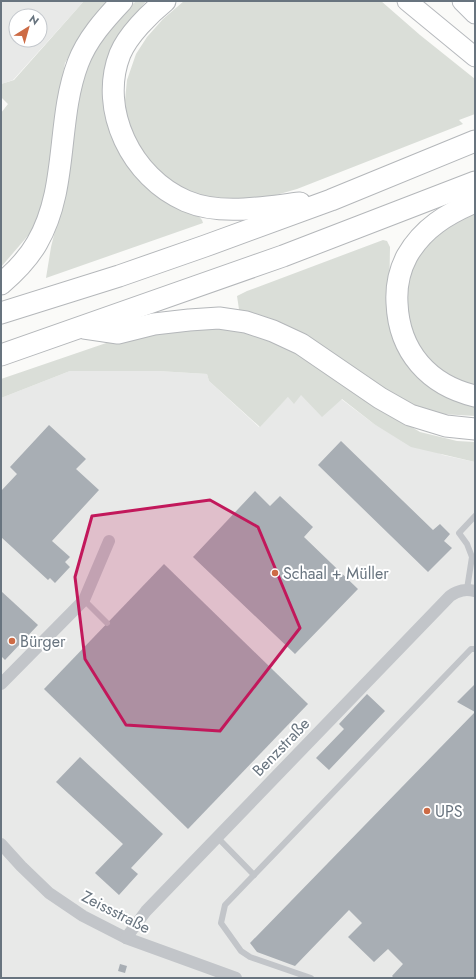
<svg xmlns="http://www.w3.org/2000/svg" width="476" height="979" font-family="Jost,sans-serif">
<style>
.built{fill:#e8e9e8;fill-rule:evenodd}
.green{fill:#daded8}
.building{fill:#a8aeb4}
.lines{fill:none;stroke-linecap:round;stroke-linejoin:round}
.primary-casing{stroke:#b6b9bd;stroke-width:21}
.highway-casing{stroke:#b4b7ba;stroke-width:23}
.lane{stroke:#c2c5c9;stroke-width:6}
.street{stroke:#c2c5c9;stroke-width:12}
.primary{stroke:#fff;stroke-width:19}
.highway{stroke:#fff;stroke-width:21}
.marked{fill:#c2185b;fill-opacity:0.2;stroke:#c2185b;stroke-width:3;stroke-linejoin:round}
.poi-dot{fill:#cd6b45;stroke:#fff;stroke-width:1.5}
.labels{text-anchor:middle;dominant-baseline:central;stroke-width:4;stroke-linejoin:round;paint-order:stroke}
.poi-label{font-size:16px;fill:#68747f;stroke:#fff;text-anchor:start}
.street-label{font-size:16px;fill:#68747f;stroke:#fff}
</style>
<rect width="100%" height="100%" fill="#fafaf8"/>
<!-- built -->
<g class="built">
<path d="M1,1h83l-71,79 -12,4zM16,16h24v24h-24z"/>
<polygon points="70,371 158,371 207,374 209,381 259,427 288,397 301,395 341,399 374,424 443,455 475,462 475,978 1,978 1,398"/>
</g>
<!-- green -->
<g class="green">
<polygon points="84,1 107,1 87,26 65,63 53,134 49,184 32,231 1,267 1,113 8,104 1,97 1,84 14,80"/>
<polygon points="136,1 146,1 127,26 121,152 131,171 145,186 163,200 196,213 202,220 203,223 46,278 51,247 57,223 73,108 85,64 117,19"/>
<polygon points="184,1 381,1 420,35 475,79 475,114 459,120 463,124 297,189 262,199 229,204 186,193 142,157 126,116 125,100 127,80 136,54 147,37 163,19"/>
<polygon points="475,212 475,386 448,376 428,362 408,326 406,284 418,254 434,237 451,224"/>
<polygon points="383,240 387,241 390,247 389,306 392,329 475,404 475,416 441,414 413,406 240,316 237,296 247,291"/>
<polygon points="221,326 287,345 400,420 420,432 457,441 475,442 475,462 411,447 374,424 342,399 322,417 301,395 294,404 288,397 260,427 209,381 207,374 158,371 70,371 1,398 1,379 115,340 147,331"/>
</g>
<!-- building -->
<g class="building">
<polygon points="49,425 86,459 76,469 99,490 52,541 70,557 65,562 70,567 55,583 50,578 48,580 1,537 1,491 17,474 10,467"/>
<polygon points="341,441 433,530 440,524 450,534 444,541 452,548 428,572 318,465"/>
<polygon points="255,491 270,506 280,496 313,527 304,537 358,589 295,654 193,557"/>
<polygon points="164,564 308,704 188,829 44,689"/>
<polygon points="1,591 38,625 5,660 1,656"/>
<polygon points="475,684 475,978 394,978 392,976 403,964 388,949 374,962 348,937 362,923 349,910 295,966 257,952 250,943 475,712 457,702"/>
<polygon points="367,694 385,711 329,770 316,758 344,729 339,724"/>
<polygon points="80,757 163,834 131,868 138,874 119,895 95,873 123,844 56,782"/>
<polygon points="120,964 127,966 125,973 118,971"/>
</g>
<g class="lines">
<!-- primary casing -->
<g class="primary-casing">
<g id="primary">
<polyline points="407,1 475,57"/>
<polyline points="462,1 475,14"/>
</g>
</g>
<!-- highway casing -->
<g class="highway-casing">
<g id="highway">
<path d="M165,1c-16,13 -37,34 -45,53 -22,56 12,124 66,147 35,15 78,6 114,2"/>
<path d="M475,202c-28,12 -52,26 -68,54 -8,15 -11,30 -10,47 2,49 32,82 78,93"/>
<path d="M1,284c14,-12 27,-25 36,-41 32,-55 19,-122 41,-180 9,-24 27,-44 44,-62"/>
<polyline points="1,313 119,276 205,246 331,200 475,141"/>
<polyline points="84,328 118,333 154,324 189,320 219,318 246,322 273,331 301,344 380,398 410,415 446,426 475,429"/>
<polyline points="1,355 283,256 475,182"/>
</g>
</g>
<!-- lane -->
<g class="lane">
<polyline points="467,589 472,557 467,544 459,533 475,516"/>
<polyline points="84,600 107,623"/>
<polyline points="217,837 254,875"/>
<polyline points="311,978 250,957 241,951 221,923 225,905 471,649 475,649"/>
</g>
<!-- street -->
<g class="street">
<polyline points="1,684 84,600 109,541"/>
<polyline points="1,844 21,866 49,893 83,916 126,938 236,978"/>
<path d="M126,938l20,-27 304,-315c9,-6 15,-7 25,-5"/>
</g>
<!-- primary -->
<use href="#primary" class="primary"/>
<!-- highway -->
<use href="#highway" class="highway"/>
</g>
<!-- marked area -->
<path class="marked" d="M210,500l48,27 42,101 -80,103 -94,-6 -41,-66 -10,-82 17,-61z"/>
<!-- markers -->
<g class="poi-dot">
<circle cx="275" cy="573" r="4"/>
<circle cx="12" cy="641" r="4"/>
<circle cx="427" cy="811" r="4"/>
</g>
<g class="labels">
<!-- poi labels -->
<g class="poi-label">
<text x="283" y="573">Schaal + Müller</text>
<text x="20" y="641">Bürger</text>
<text x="435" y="811">UPS</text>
</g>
<!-- street labels -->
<g class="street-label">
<text transform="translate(281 747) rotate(-46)">Benzstraße</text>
<text transform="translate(116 912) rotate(27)">Zeissstraße</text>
</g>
</g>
<!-- border -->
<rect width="476" height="979" fill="none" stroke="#68747f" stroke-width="4"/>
<!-- north arrow -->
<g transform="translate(28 28) rotate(37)"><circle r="19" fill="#ffffff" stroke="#c3c7cc"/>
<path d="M0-3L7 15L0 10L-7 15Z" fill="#cd6b45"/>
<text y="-6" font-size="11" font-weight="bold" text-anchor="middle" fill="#68747f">N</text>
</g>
</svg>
